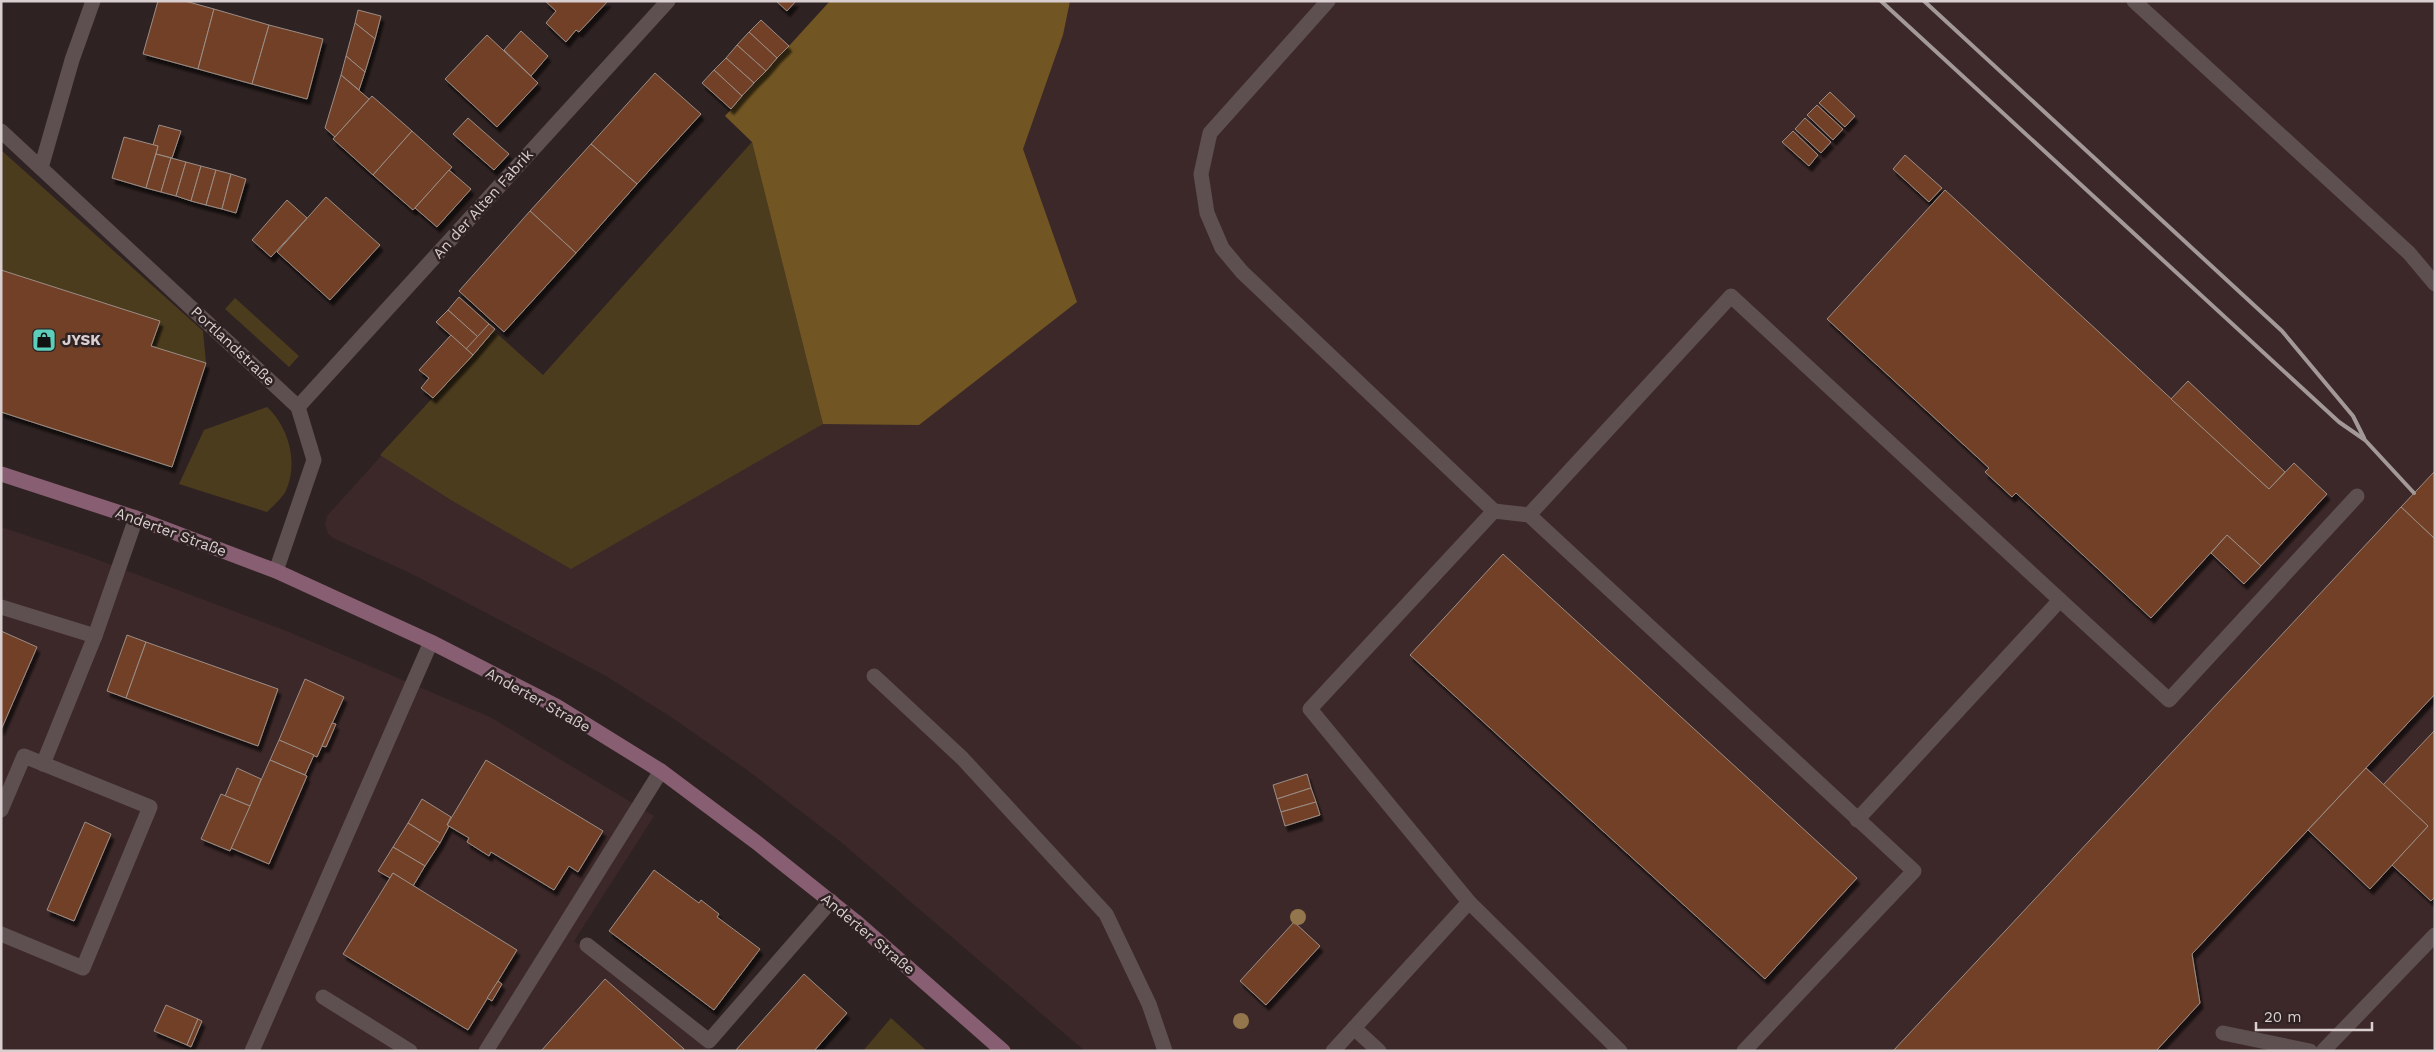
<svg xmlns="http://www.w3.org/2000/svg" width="2436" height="1052" font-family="'Work Sans',sans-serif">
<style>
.built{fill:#3c2829}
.green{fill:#4c3c1e}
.forest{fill:#715623}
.building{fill:#714127;stroke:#9b8d86;filter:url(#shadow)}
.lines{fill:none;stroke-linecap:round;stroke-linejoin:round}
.lane{stroke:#5e4f50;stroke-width:15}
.street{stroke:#5e4f50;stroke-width:15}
.secondary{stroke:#885e72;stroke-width:15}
.rail{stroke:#a49999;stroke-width:4}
.tree{fill:#93764b}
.labels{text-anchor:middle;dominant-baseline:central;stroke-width:5;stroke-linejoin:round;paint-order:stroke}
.street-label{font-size:15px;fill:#d9cfd0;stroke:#2f2222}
.poi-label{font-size:15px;font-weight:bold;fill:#d9cfd0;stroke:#2f2222;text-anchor:start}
</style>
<defs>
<filter id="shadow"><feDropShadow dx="3" dy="5.5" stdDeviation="1" flood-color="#0009"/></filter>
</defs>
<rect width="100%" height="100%" fill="#2f2222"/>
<!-- built -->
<g class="built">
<polygon points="830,1 2435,1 2435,1051 1085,1051 842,843 747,770 674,719 606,676 412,574 333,538 328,533 325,524 327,516 494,331 543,375 752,142 725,116"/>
<polygon points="1,527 88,556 289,632 490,717 654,816 574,941 711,1051 1,1051"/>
</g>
<!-- green -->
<g class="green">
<polygon points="752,142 823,424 571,569 451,500 380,455 494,331 543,375"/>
<polygon points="1,150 203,331 206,363 151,346 159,321 1,270"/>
<polygon points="235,298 299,356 289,367 225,309"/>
<path d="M267,407c21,19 31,54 20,81 -3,9 -13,17 -20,24l-88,-28 25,-54z"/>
<polygon points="891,1018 927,1051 863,1051"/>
</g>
<!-- forest -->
<polygon class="forest" points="830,1 1070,1 1063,35 1023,149 1077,302 919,425 823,424 752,142 725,116"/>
<!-- building -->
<g class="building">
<polygon points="158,1 185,1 214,9 198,69 143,54"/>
<polygon points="545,1 608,1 579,32 576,30 566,42 546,23 556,11"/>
<polygon points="776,1 796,1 787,11"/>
<polygon points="214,9 269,25 252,84 198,69"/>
<polygon points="358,10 381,16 375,39 355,23"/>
<polygon points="761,20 789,46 777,58 749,32"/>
<polygon points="355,23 375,39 365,72 346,56"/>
<polygon points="269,25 323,39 307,99 252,84"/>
<polygon points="521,31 548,56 531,76 504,50"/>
<polygon points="749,32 777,58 766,71 737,45"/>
<polygon points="487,35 538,83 497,127 445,79"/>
<polygon points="737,45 766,71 754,83 726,58"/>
<polygon points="346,56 365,72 359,90 341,75"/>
<polygon points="726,58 754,83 742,96 714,70"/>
<polygon points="714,70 742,96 731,109 702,83"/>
<polygon points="655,73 701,114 637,184 591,144"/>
<polygon points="341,75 369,99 335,137 325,128"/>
<polygon points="1830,92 1855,116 1845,127 1819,103"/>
<polygon points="372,96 412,131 373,175 333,139"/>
<polygon points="1817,105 1843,129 1833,140 1807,115"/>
<polygon points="468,118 509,154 494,170 453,134"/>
<polygon points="1805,118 1831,142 1821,153 1795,129"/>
<polygon points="159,125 181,131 172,158 156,154 158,146 153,145"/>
<polygon points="412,131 452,167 413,210 373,175"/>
<polygon points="1793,131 1818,155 1809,166 1782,142"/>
<polygon points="124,137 158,146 146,188 112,178"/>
<polygon points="591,144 637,184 576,253 530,211"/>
<polygon points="156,154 171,158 161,192 146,188"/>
<polygon points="1905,155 1942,188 1929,202 1893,169"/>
<polygon points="171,158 186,162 176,196 161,192"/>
<polygon points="186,162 201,166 191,201 176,196"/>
<polygon points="201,166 216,170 206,205 191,201"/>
<polygon points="216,170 231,174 222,209 206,205"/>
<polygon points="449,170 471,189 437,227 415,208"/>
<polygon points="231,174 246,179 236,213 222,209"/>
<polygon points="1945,190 2269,489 2294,463 2327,494 2261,566 2227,535 2151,618 2016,493 2012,497 1999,485 1985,472 1989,468 1827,319"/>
<polygon points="326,197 380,245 330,300 277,252"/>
<polygon points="287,200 307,218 271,257 252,240"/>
<polygon points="530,211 576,253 504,332 459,291"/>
<polygon points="1,270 160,321 151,346 206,363 172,467 1,412"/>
<polygon points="459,297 489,324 478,337 448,310"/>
<polygon points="448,310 478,337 466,349 436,322"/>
<polygon points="489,324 495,329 473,355 466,349"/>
<polygon points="451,335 473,355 433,398 421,388 429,378 419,370"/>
<polygon points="2188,381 2285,472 2269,489 2171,399"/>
<polygon points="2435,471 2435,539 2401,507"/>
<polygon points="2401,507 2435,539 2435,694 2192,954 2200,1003 2156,1051 1893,1051"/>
<polygon points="2227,535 2261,566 2244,584 2211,553"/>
<polygon points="1503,554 1857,878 1765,979 1410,655"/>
<polygon points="1,631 37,647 1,730"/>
<polygon points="127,635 146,642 126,698 107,691"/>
<polygon points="146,642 278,689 258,746 126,698"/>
<polygon points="305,679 344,697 317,757 279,740"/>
<polygon points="332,723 336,724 326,747 322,746"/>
<polygon points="2435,730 2435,897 2431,901 2392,865 2428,826 2383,785"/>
<polygon points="279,740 314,755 305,775 270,760"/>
<polygon points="270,760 307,776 269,864 231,848"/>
<polygon points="486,760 603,831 578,872 569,866 554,890 491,852 489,856 467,842 469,838 447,825"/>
<polygon points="237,768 261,779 250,806 225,796"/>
<polygon points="2366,768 2428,826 2370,889 2308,830"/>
<polygon points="1307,774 1311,788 1277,799 1273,785"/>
<polygon points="1311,788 1316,802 1281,812 1277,799"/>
<polygon points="221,794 250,806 230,851 201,839"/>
<polygon points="422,799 451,817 447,825 449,826 440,843 408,823"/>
<polygon points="1316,802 1320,815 1285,826 1281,812"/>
<polygon points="85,822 111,834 74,921 47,910"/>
<polygon points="408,823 440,843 425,866 393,847"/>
<polygon points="393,847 425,866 413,886 393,873 390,878 378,871"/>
<polygon points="654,870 699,903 701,900 719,914 717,917 760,949 714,1010 609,931"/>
<polygon points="393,873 517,950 468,1030 343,954"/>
<polygon points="1294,922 1320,946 1266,1005 1240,981"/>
<polygon points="804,974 847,1013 814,1051 735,1051"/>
<polygon points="605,979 684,1049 683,1051 541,1051"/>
<polygon points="498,981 502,984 492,1001 487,998"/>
<polygon points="166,1005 198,1019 187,1045 154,1031"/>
<polygon points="198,1019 202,1021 191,1047 187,1045"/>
</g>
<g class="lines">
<!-- lane -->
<g class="lane">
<polyline points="1328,1 1210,133 1201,174 1207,213 1222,248 1242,272 1494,511"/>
<polyline points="2134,1 2409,253 2435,284"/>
<polyline points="1529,515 1731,296 2060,600 1857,820"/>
<polyline points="2060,600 2169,700 2357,496"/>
<polyline points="1,607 95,636"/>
<polyline points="874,676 962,758 1106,914 1149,1004 1165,1051"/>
<polyline points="43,764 95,636 136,518"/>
<polyline points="1,810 24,756 150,807 83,968 1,934"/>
<polyline points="1469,902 1310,709 1494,511 1529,515 1914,871 1744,1051"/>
<polyline points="587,945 709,1041 831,901"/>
<polyline points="323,997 410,1051"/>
<polyline points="1354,1028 1469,902 1620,1051"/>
<polyline points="2223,1033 2310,1051"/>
<polyline points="252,1051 431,642"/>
<polyline points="486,1051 661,771"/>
<polyline points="1333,1051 1354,1028 1379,1051"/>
<polyline points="2323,1051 2435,935"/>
</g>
<!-- street -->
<g class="street">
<polyline points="1,131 298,407 314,460 276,571"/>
<polyline points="41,168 72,60 93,1"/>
<polyline points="298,407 668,1"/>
</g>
<!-- secondary -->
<polyline class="secondary" points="1,474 136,518 276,571 431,642 556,706 661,771 756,842 855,921 1003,1051"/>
<!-- rail -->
<g class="rail">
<polyline points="1881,1 2339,422 2365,440 2414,493"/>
<polyline points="1924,1 2282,331 2353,416 2364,438"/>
</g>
</g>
<!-- trees -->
<g class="tree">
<circle cx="1298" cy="917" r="8"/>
<circle cx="1241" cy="1021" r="8"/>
</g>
<!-- icons -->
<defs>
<g id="shop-square" transform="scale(1.25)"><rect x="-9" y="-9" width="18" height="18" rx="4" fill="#5dceb9" stroke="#2f2222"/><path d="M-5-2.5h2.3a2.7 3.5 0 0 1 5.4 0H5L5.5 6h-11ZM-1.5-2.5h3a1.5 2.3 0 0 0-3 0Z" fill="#111"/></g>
</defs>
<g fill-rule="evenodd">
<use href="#shop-square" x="44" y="340"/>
</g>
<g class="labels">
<!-- street labels -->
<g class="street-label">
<text transform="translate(483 204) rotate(-48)">An der Alten Fabrik</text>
<text transform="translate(233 346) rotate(43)">Portlandstraße</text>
<text transform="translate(171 532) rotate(20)">Anderter Straße</text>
<text transform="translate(538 700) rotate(29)">Anderter Straße</text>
<text transform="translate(868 934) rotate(40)">Anderter Straße</text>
</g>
<!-- poi labels -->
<g class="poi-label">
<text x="62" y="340">JYSK</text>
</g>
</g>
<!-- border -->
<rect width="2436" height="1052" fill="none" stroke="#d9cfd0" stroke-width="5"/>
<!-- scale -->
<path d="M2256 1022v8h116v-8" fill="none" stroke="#d9cfd0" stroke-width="2.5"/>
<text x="2264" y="1022" font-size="15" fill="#d9cfd0" stroke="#2f2222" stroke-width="4" paint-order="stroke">20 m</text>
</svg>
